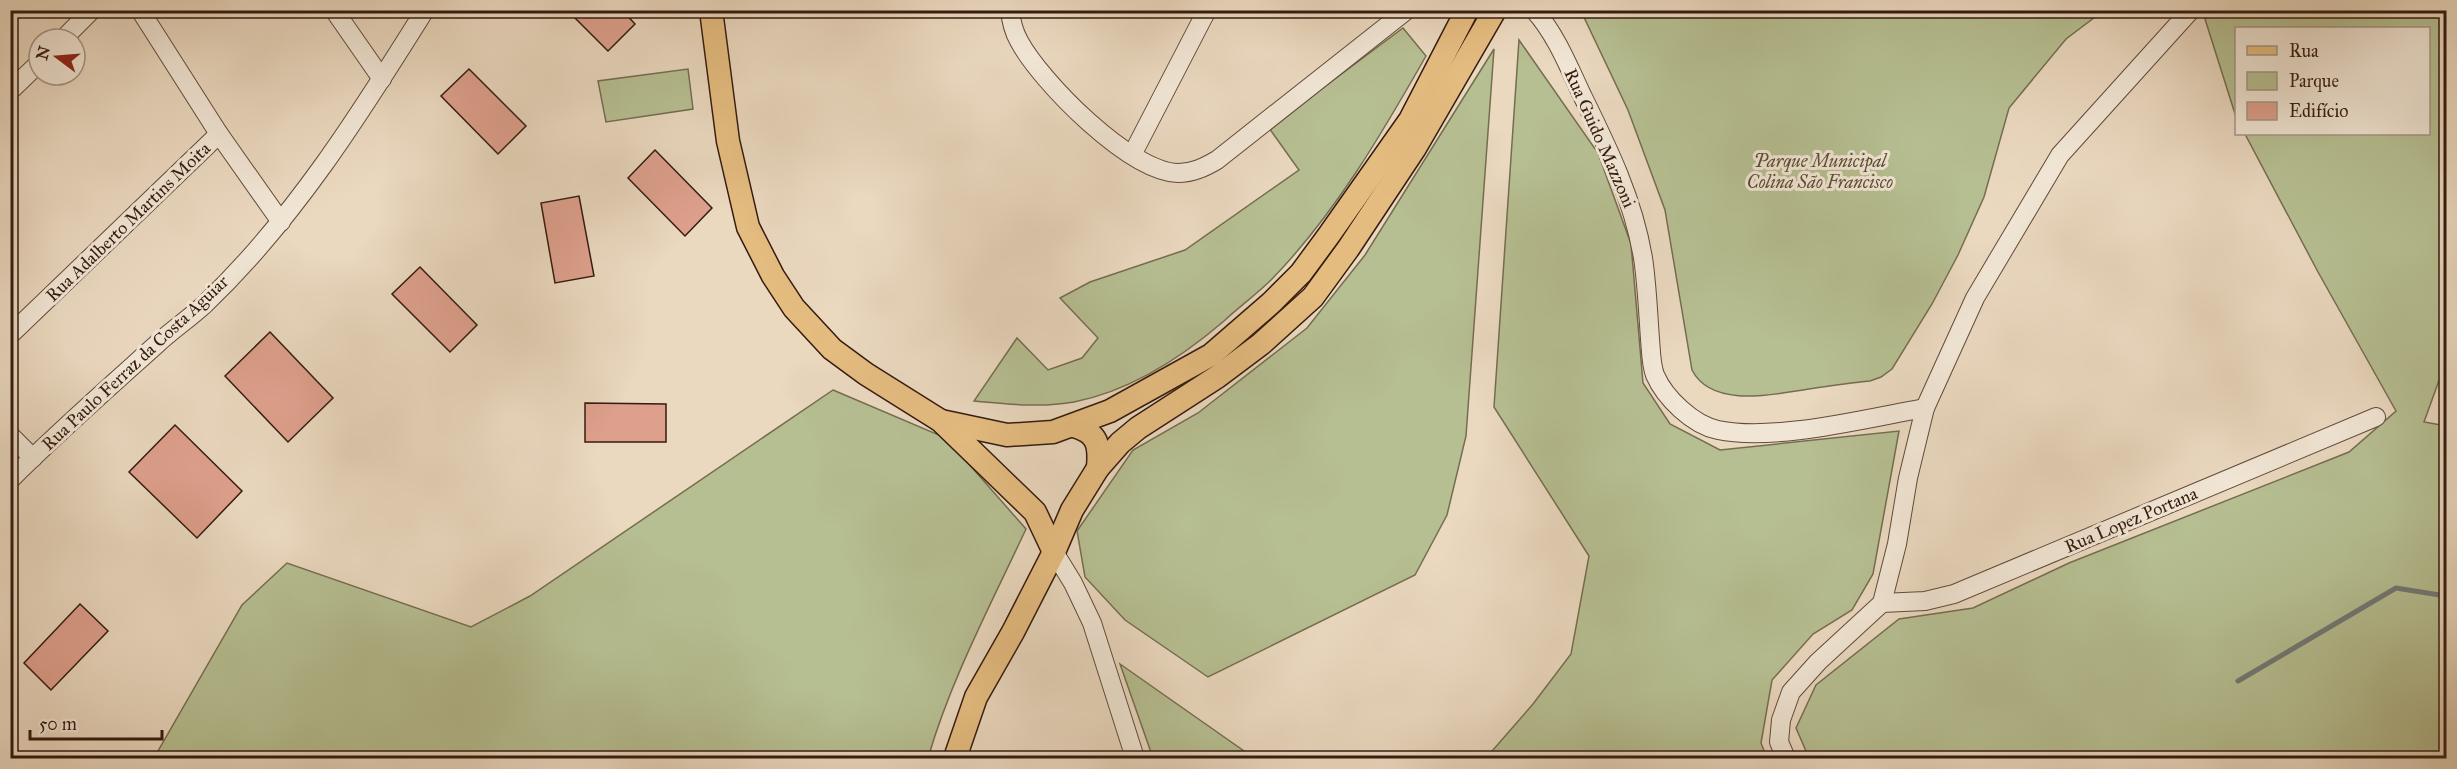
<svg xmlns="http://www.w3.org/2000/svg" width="2457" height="769" font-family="'IM FELL Great Primer',serif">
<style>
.green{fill:#b6bf92;stroke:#756d50;stroke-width:1.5}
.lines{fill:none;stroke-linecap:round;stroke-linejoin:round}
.stream{stroke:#717976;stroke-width:5}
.building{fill:#dea08d;stroke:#341b0f;stroke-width:1.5}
.minor-casing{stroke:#624a3b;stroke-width:20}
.major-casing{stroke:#341b0f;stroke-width:25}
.minor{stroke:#f1e6d5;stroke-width:18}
.major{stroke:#e5bc80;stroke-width:22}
.labels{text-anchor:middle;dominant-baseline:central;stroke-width:6;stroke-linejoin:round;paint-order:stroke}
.street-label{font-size:18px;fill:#341b0f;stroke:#f1e6d5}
.park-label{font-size:18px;font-style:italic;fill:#5b4c36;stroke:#f1e6d5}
</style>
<rect width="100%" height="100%" fill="#ead8bf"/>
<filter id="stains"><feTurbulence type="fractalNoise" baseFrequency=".00333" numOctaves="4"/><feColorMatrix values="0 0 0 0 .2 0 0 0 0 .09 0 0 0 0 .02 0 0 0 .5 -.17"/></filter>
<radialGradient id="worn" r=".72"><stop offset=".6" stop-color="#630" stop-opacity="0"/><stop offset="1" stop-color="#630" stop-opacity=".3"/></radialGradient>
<!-- green -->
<g class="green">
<polygon points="2216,10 2446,11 2446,361 2424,422 2446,426 2446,758 2410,758 2407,752 2395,758 1809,758 1796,728 1816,685 1899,619 1973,608 2069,563 2349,452 2396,411 2318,272 2245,134 2428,134 2428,28 2236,28 2236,117 2205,19"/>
<path d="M1581,11h522l-37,28 -57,69 -25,89 -26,58 -26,49 -40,65 -11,8 -11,4c-21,2 -41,5 -61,8 -34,5 -97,20 -117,-19l-27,-160 -37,-100z"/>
<path d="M1403,28l23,28c-45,79 -91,158 -154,223 -15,15 -33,28 -48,42 -43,37 -94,70 -150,81 -34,6 -66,2 -100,-1l43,-63 31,32 34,-12 16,-20 -38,-40 30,-16 95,-32 114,-80 -30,-42z"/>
<polygon points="1519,40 1598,153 1631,244 1643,383 1670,424 1720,450 1899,431 1873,574 1852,610 1813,634 1772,680 1761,743 1767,758 1486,758 1533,704 1571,654 1589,556 1494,407"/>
<polygon points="1494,49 1466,436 1447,515 1415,575 1208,677 1125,620 1085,577 1077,531 1133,450 1198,413 1307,328 1365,255"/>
<polygon points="688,69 693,109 606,122 598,81"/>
<path d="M833,390l113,48 80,91c-35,75 -75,150 -98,229h-774l88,-153 45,-42 184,64 59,-31z"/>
<polygon points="1120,664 1254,758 1153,758"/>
</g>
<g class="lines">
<!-- stream -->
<polyline class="stream" points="2238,681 2396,588 2446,596"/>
</g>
<!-- building -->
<g class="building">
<polygon points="567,10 622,10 635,24 608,51"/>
<polygon points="469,69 526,126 498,154 441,96"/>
<polygon points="655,150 712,208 685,236 628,178"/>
<polygon points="579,196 594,276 555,283 541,203"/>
<polygon points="420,267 477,325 450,352 392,294"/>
<polygon points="270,332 333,398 288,442 225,376"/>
<polygon points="585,403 666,404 666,442 585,442"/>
<polygon points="175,425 242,491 197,538 129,472"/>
<polygon points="80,604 108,631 51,690 24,663"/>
</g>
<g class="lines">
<!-- minor casing -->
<g class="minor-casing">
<g id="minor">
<polyline points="140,10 219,134 281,222"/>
<polyline points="334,10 382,79"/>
<path d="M1010,10c1,11 4,22 9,31 22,41 111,131 159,132 15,0 27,-6 39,-13l190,-150"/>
<path d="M1534,10c21,23 34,55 47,83 26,53 52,105 62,165 4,26 5,54 7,81 1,11 1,26 5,36 10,23 38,50 63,55 56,12 149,-12 207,-22"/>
<polyline points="63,39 92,10"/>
<polyline points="10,91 39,63"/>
<polyline points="1132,155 1207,10"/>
<polyline points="10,335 219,134"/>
<polyline points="10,435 33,458"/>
<path d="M10,480c47,-47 97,-91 147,-136 15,-14 33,-26 48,-40 89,-85 155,-190 220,-294"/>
<polyline points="1054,552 1073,583 1092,623 1135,758"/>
<polyline points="1882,603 1925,601 1954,594 2376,417"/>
<polyline points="1786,758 1779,742 1781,720 1791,692 1818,662 1882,603 1897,544 1908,478 1925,408 1975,298 2060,155 2191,10"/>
</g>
</g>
<!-- major casing -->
<g class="major-casing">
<g id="major">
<polyline points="711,10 728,141 748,227 773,276 794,308 832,349 866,374 941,421 1035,512 1054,552"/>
<polyline points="941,421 1007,435 1053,432 1110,411 1211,355 1271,303 1301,273 1329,235 1410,120 1467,10"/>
<path d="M1074,426c24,7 26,19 24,42"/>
<polyline points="955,758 976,697 1013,632 1054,552 1072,510 1098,468 1120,443 1138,428 1217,377 1261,344 1313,297 1348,249 1415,148 1495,10"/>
</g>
</g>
<!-- minor -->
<use href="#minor" class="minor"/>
<!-- major -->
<use href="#major" class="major"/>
</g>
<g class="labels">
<!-- street labels -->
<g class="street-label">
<text transform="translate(1600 138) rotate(66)">Rua Guido Mazzoni</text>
<text transform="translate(128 222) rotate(-44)">Rua Adalberto Martins Moita</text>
<text transform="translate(135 363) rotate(-43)">Rua Paulo Ferraz da Costa Aguiar</text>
<text transform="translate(2131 520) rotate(-23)">Rua Lopez Portana</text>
</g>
<!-- park labels -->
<g class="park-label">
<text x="1820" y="161">Parque Municipal<tspan x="1820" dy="21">Colina São Francisco</tspan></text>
</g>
</g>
<!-- margin -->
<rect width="2457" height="769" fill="none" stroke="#ead8bf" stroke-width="36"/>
<rect x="12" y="12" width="2433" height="745" fill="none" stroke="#341b0f" stroke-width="3"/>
<rect x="18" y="18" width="2421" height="733" fill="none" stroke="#341b0f" stroke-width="1.5"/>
<!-- legend -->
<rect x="2235" y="27" width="195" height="108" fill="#f1e6d5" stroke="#a59586" stroke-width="1.5"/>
<rect x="2247" y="46" width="30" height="9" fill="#e5bc80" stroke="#a59586" stroke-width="1.5"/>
<text x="2289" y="57" font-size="18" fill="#341b0f">Rua</text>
<rect x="2247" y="72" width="30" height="18" fill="#b6bf92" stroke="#a59586" stroke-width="1.5"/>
<text x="2289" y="87" font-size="18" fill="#341b0f">Parque</text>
<rect x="2247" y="102" width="30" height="18" fill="#dea08d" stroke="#a59586" stroke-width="1.5"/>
<text x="2289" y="117" font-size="18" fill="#341b0f">Edifício</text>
<!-- north arrow -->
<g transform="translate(57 57) rotate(286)"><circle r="28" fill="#f1e6d5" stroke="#a59586" stroke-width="1.5"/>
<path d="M0-4.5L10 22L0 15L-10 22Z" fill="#8f2418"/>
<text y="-9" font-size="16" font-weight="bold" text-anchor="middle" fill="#341b0f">N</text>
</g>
<!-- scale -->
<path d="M30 730v9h132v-9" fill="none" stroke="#341b0f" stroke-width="3"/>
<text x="39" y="730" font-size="18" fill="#341b0f" stroke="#f1e6d5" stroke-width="4.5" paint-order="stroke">50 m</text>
<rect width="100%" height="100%" filter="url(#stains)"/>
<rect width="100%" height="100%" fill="url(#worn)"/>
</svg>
